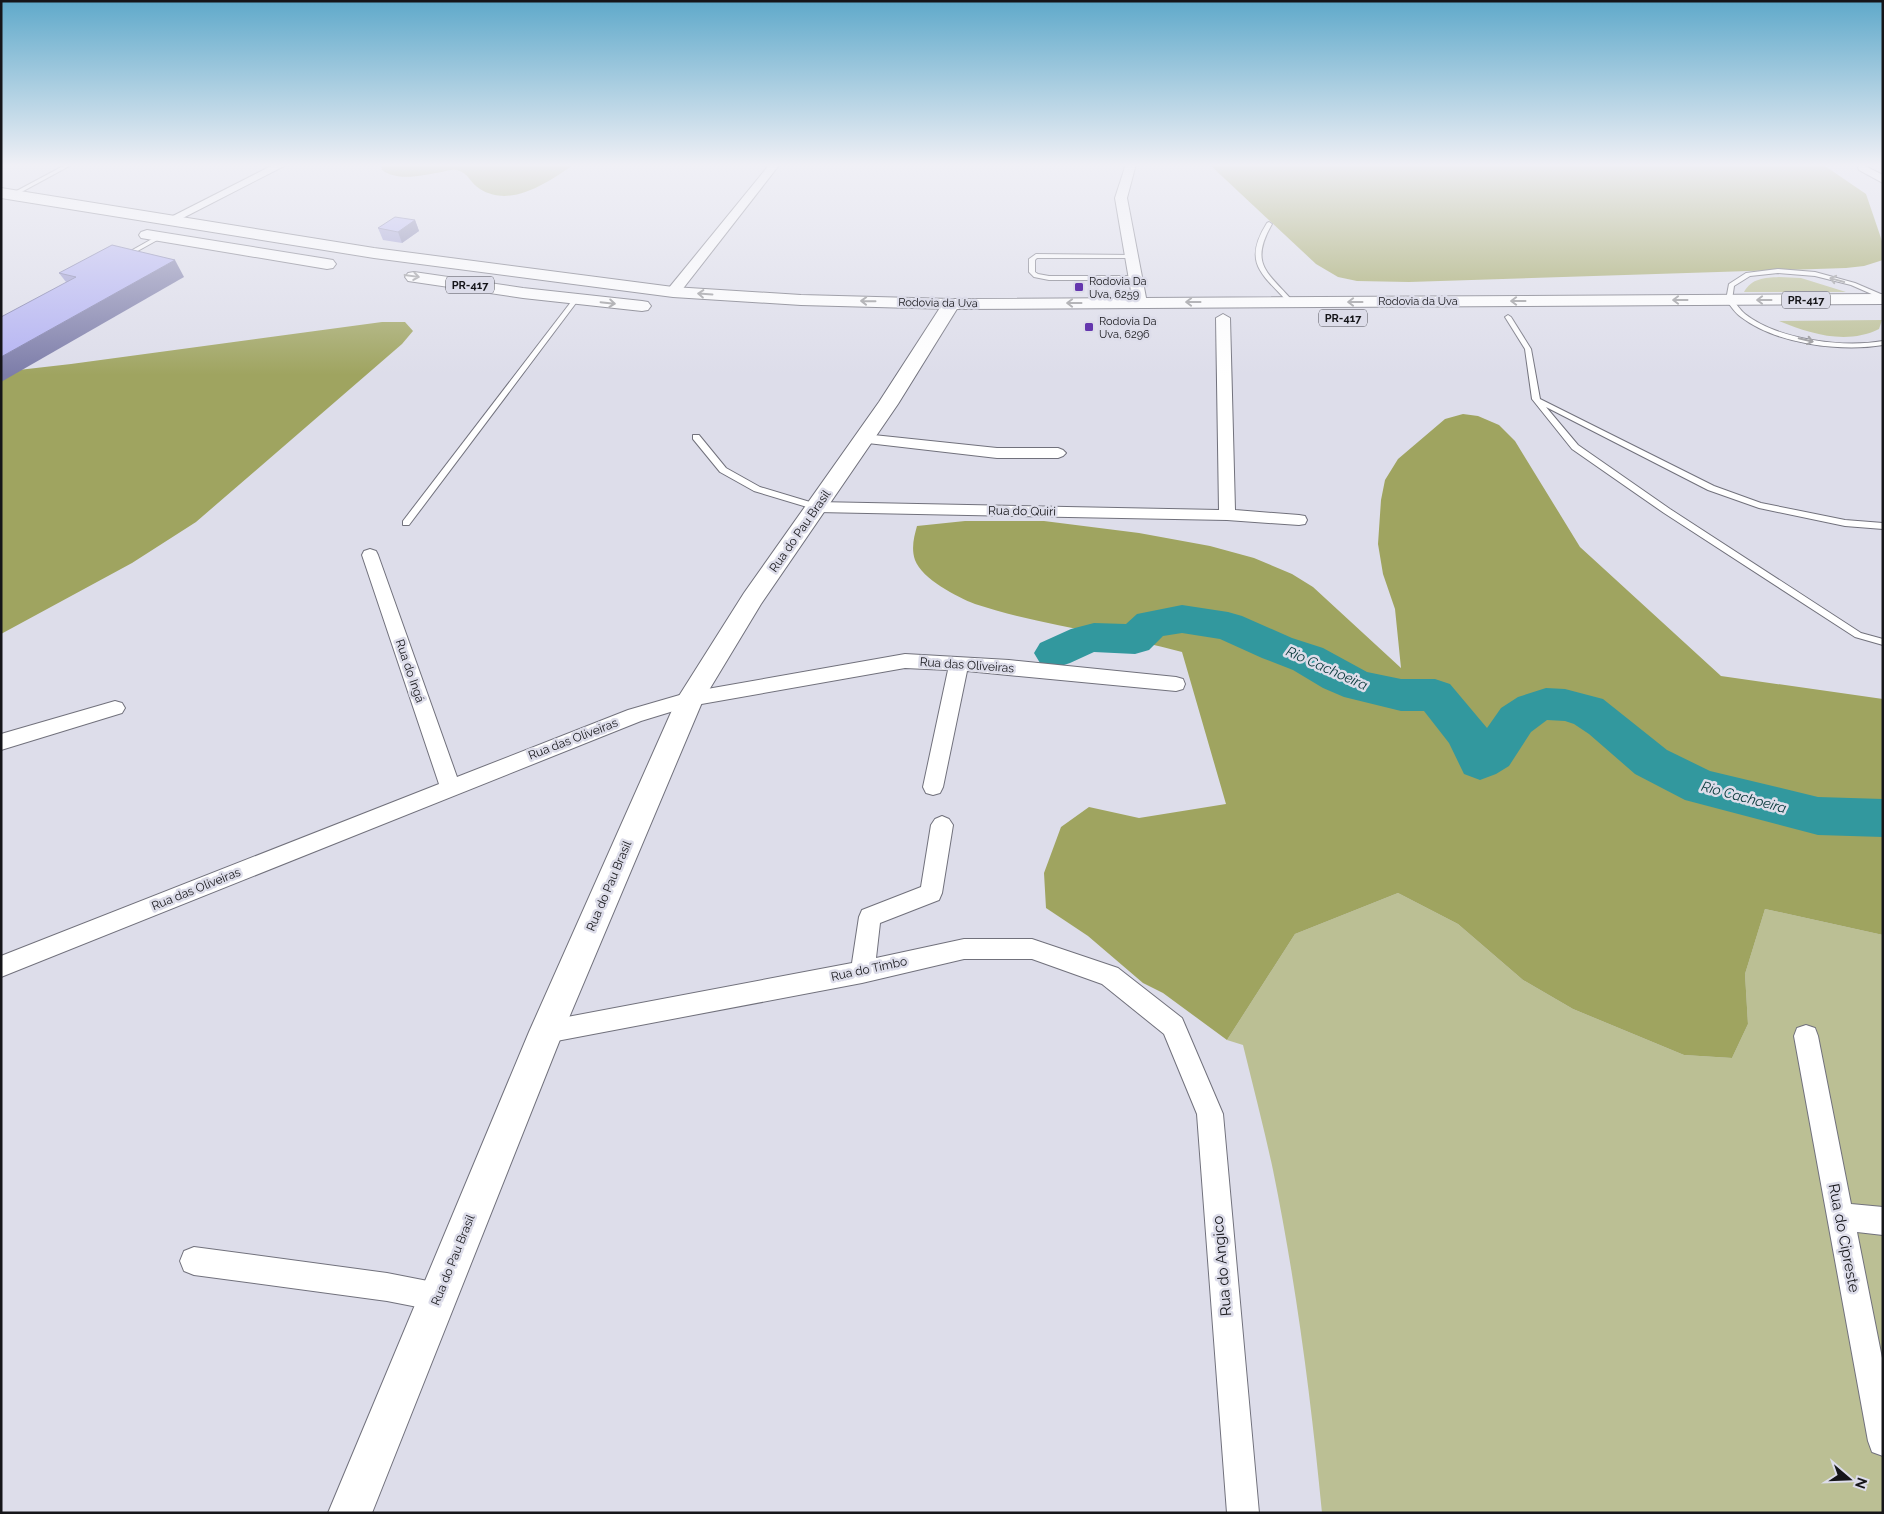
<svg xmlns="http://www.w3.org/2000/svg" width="1884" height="1514" font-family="Raleway,sans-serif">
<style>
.green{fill:#bbbf94}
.forest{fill:#9fa460}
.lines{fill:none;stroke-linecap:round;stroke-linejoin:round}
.river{fill:#32989e;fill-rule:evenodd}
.lane-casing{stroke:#71717c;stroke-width:2}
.street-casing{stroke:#71717c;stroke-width:2}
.secondary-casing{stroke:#71717c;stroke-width:2}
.primary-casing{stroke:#71717c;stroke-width:2}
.lane{fill:#fff;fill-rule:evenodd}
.street{fill:#fff;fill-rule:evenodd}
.secondary{fill:#fff;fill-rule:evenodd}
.primary{fill:#fff;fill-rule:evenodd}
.wall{fill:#9a99d0}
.shaded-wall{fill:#7d7da9}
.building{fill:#b3b2f2;stroke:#7d7da9}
.oneway{stroke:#969698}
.poi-dot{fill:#6537ae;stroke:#ddddea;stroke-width:2}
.labels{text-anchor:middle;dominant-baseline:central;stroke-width:5;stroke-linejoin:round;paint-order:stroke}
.far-poi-label{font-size:11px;fill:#151519;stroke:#ddddea;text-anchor:start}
.shield{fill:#ddddea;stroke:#515158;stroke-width:1}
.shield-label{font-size:11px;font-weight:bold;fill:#151519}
.far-street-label{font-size:11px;fill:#151519;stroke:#ddddea}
.street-label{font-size:12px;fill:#151519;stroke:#ddddea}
.water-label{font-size:14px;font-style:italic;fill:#063739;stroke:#ddddea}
.near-street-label{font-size:15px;fill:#151519;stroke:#ddddea}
</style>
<rect width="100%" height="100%" fill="#ddddea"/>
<!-- green -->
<g class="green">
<path d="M1779,277l22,1 45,14h-102c8,-14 20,-14 35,-15z"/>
<path d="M1882,320l-3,9c-32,16 -69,5 -100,-8z"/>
<path d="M1398,893l60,31 65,56 50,29 111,46 48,3 16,-34 -3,-50 20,-65 118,26v578h-561c-11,-115 -26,-230 -49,-343 -9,-42 -20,-84 -30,-125l-16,-5 68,-106z"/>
</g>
<!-- forest -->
<g class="forest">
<path d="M381,164h194c-26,17 -63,45 -95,25 -10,-6 -11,-16 -23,-19 -5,-1 -11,1 -15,2 -20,3 -43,10 -60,-2z"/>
<polygon points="1209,164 1822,164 1866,194 1883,244 1883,260 1864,266 1846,268 1409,282 1357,281 1338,277 1316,264"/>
<polygon points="382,322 405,322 413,331 402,344 196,522 132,563 1,634 1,372 71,364"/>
<path d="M1463,414l15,2 21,9 16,16 65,106 141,129 162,23v236l-118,-26 -20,65 3,50 -16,34 -48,-3 -111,-46 -50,-29 -65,-56 -60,-31 -103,41 -68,106 -64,-47 -20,-10 -55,-47 -42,-28 -2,-35 17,-46 28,-20 50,11 87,-14 -44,-152c-68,-19 -140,-26 -207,-48 -18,-7 -53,-25 -60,-44 -4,-12 -1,-23 2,-34l48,-5h79l95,12 71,13 44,12 38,16 21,13 88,81 -6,-59 -12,-35 -5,-30 3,-44 4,-20 13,-21 47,-40z"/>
</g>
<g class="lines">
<!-- river -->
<polygon class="river" points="1182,605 1228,612 1242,616 1292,638 1323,648 1367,672 1401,679 1435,679 1450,684 1487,728 1501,708 1518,697 1546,688 1565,689 1603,699 1667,750 1710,771 1818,797 1883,799 1883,837 1818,835 1685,800 1635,774 1589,734 1574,724 1565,721 1547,720 1531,732 1509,766 1496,774 1480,780 1464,774 1449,743 1424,711 1401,711 1344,697 1323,688 1293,670 1262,658 1220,639 1182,633 1163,636 1149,650 1135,654 1094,652 1070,663 1055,668 1040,663 1034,653 1040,643 1071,629 1094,623 1126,624 1137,614"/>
<!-- lane casing -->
<g class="lane-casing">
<g id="lane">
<polygon points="67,164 73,164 14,196 9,195"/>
<path d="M1269,222l3,2c-23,40 -5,48 21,77v2h-4c-27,-29 -47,-40 -22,-80z"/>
<polygon points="159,235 162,237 161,238 125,258 120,257"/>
<polygon points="1036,254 1132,255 1135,257 1134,258 1037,258 1035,260 1035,272 1038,274 1049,276 1136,276 1139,278 1136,280 1049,280 1034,277 1029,272 1029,259"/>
<path d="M1778,269l37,3 40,11 28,12v4l-32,-14 -36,-9 -37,-3 -28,3 -16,10 -2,14c5,4 8,10 13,14 33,26 98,34 138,27v4c-42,7 -107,-1 -142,-28 -6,-4 -10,-11 -15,-17l3,-16 17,-11z"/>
<polygon points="574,298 579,299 409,525 403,525 403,521"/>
<polygon points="1508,315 1511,317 1531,349 1540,399 1714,486 1761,503 1845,520 1883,523 1883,529 1845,526 1759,508 1708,490 1546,407 1578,445 1670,509 1861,633 1883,639 1883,645 1855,637 1664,513 1572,449 1532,399 1525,349 1505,317"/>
<polygon points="693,435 699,435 726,468 760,487 820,505 821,507 817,510 754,491 720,472 693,439"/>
</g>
</g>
<!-- street casing -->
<g class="street-casing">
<g id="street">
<polygon points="275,164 288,164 175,222 171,224 165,220"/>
<polygon points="770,164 780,164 678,295 668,295 667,292 668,289"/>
<polygon points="1126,164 1136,164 1127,198 1147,303 1140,307 1133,303 1115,198"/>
<polygon points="1863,165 1883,175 1883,183 1859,170 1858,168 1859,166"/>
<polygon points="1223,314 1230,318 1235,510 1299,515 1305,516 1307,520 1305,524 1299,525 1227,520 817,512 811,511 809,507 811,503 817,502 1219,510 1216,318"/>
<polygon points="864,434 997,448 1058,448 1063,450 1066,453 1063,456 1058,458 997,458 859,442 856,439 859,436"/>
<polygon points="370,549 376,551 378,555 457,777 628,710 690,692 905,654 1009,660 1176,677 1183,679 1185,684 1183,689 1176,691 967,671 943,787 940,793 933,795 926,793 923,787 948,670 905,668 690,706 641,721 1,977 1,956 439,784 362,555 364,551"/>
<polygon points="115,701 122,703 125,708 122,713 1,750 1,734"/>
<polygon points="942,816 949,819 953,825 942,893 939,900 880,923 876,958 964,939 1032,939 1118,968 1182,1018 1223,1114 1259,1513 1227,1513 1197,1114 1164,1034 1102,984 1032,959 964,959 862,983 546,1043 537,1040 534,1032 537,1024 546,1021 852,963 859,917 862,910 921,887 931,825 935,819"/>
<polygon points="1806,1025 1815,1028 1818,1036 1851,1204 1883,1207 1883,1235 1857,1232 1883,1363 1883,1456 1872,1452 1868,1441 1794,1036 1797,1028"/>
<polygon points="194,1247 387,1273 438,1283 448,1287 452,1297 448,1307 438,1311 387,1301 194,1275 184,1271 180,1261 184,1251"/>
</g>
</g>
<!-- secondary casing -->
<g class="secondary-casing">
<polygon id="secondary" points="951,299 957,300 960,304 898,404 761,604 703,700 563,1032 372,1513 328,1513 529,1032 677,699 744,593 879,402 945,300"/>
</g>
<!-- primary casing -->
<g class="primary-casing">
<g id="primary">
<polygon points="1,188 374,248 673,287 801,295 951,299 1883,294 1883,304 951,309 801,305 673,297 374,258 1,198"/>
<polygon points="147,230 327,259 333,260 336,264 333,268 327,269 141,238 139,235 141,232"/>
<polygon points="414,272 523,288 642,301 648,302 651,306 648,310 642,311 523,298 408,281 405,277 408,273"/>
</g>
</g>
<!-- lane -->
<use href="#lane" class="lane"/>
<!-- street -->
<use href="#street" class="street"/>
<!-- secondary -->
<use href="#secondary" class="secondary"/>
<!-- primary -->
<use href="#primary" class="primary"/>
</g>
<!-- wall -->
<g class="wall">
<polygon points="415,220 419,231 402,243 383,240 378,228"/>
<polygon points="59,273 184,277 66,282"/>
</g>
<!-- shaded-wall -->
<g class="shaded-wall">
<polygon points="415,220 419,231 402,243 398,232"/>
<polygon points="175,260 184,277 1,382 1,357"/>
</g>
<!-- building -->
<g class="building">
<polygon points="395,217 415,220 398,232 378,228"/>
<polygon points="112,245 175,260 1,357 1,317 76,277 59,273"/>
</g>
<!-- one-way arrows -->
<defs><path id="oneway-shaft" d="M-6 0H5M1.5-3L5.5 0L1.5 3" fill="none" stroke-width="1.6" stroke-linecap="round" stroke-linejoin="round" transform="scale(1.25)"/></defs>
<g class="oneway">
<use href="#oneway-shaft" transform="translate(412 276) rotate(8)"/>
<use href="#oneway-shaft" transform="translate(1837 280) rotate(-165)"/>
<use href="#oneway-shaft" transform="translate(705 294) rotate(-176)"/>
<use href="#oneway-shaft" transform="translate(1680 300) rotate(180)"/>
<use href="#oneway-shaft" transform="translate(1764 300) rotate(180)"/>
<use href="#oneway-shaft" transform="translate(868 301) rotate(-179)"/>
<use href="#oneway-shaft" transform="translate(1518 301) rotate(180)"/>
<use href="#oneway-shaft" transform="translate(1193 302) rotate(180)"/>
<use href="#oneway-shaft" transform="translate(1355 302) rotate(180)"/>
<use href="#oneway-shaft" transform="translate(608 303) rotate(6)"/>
<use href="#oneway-shaft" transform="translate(1074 303) rotate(180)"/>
<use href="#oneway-shaft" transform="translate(1806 340) rotate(13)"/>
</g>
<!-- sky -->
<linearGradient id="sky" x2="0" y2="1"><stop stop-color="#5fa9ca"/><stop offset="0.44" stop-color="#f0f0f6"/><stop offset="1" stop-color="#f0f0f6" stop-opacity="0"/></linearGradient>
<rect width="1884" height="375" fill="url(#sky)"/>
<!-- markers -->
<g class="poi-dot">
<rect x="1074" y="282" width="10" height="10" rx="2.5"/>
<rect x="1084" y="322" width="10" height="10" rx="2.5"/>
</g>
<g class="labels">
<!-- far-poi labels -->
<g class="far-poi-label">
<text x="1089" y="281">Rodovia Da<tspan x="1089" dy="13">Uva, 6259</tspan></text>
<text x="1099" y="321">Rodovia Da<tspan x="1099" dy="13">Uva, 6296</tspan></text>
</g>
<!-- shield labels -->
<g class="shield">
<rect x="446" y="276.5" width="48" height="17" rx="4"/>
<rect x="1782" y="291.5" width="48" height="17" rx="4"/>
<rect x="1319" y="309.5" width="48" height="17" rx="4"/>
</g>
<g class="shield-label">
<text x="470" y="285">PR-417</text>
<text x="1806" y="300">PR-417</text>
<text x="1343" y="318">PR-417</text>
</g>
<!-- far-street labels -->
<g class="far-street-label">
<text x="1418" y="301">Rodovia da Uva</text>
<text transform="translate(938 303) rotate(1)">Rodovia da Uva</text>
</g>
<!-- street labels -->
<g class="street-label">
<text transform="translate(1022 511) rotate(1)">Rua do Quiri</text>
<text transform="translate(800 531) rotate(-55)">Rua do Pau Brasil</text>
<text transform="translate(967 665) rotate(4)">Rua das Oliveiras</text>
<text transform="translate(410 671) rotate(71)">Rua do Ingá</text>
<text transform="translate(573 739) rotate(-21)">Rua das Oliveiras</text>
<text transform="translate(609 886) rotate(-67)">Rua do Pau Brasil</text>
<text transform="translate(196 889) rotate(-22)">Rua das Oliveiras</text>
<text transform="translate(869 969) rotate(-12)">Rua do Timbo</text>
<text transform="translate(453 1260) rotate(-68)">Rua do Pau Brasil</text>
</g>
<!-- water labels -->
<g class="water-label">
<text transform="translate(1327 668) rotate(24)">Rio Cachoeira</text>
<text transform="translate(1744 797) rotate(15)">Rio Cachoeira</text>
</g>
<!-- near-street labels -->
<g class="near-street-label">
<text transform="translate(1844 1238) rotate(79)">Rua do Cipreste</text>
<text transform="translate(1222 1266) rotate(-95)">Rua do Angico</text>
</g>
</g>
<!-- border -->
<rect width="1884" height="1514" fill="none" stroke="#151519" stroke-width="5"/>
<!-- north arrow -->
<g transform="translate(1849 1479) rotate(109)" stroke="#ddddea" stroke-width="4" paint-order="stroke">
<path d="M0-4L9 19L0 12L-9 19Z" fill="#151519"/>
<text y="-8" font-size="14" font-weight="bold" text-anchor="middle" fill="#151519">N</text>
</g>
</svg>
